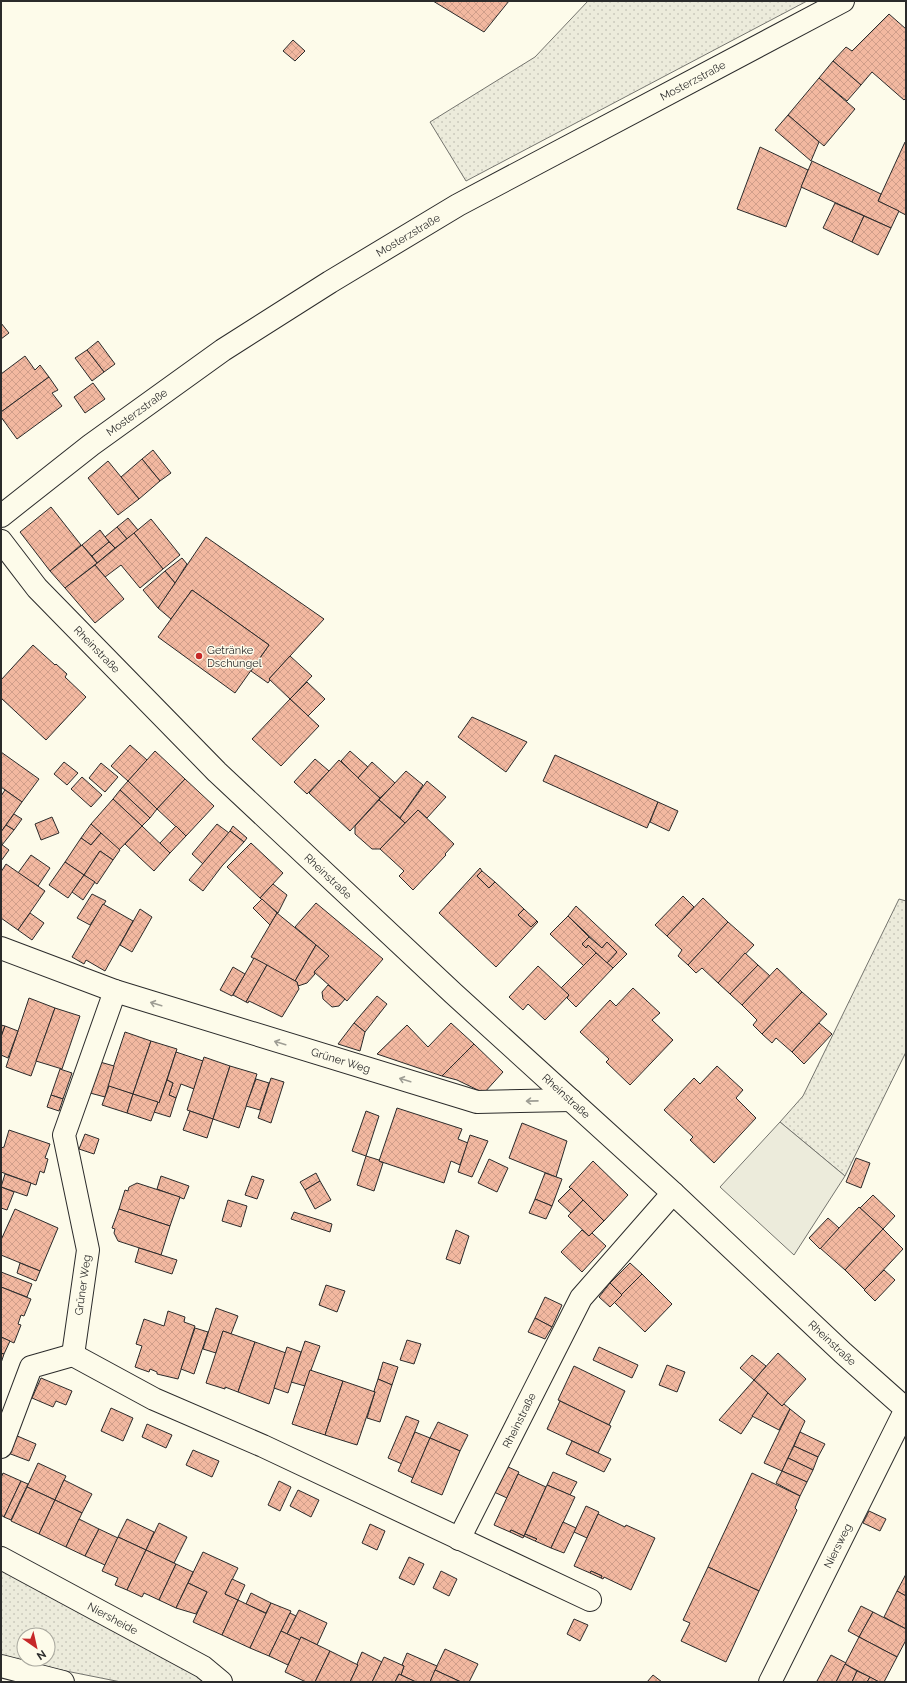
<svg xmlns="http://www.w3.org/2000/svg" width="907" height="1683" font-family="Raleway,sans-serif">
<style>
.grass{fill:url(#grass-dots);stroke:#74746e;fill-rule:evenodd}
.garden{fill:#ecebdb;stroke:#74746e}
.building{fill:url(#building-cross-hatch);stroke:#2b2b2b}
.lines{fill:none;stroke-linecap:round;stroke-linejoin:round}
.minor-casing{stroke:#2b2b2b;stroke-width:24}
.minor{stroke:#fdfbea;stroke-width:22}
.oneway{stroke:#9e9d94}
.poi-dot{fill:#c62828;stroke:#fdfbea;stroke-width:1.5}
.labels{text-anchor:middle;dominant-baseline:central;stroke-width:3;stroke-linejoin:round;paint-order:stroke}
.street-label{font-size:11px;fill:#2b2b2b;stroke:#fdfbea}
.poi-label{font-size:11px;fill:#2b2b2b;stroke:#fdfbea;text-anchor:start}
</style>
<defs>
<pattern id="grass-dots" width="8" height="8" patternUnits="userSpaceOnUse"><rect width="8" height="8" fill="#ecebdb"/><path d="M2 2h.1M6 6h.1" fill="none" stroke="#cbcabc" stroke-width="1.8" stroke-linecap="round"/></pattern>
<pattern id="building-cross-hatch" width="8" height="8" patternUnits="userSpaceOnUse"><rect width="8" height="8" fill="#f2b8a0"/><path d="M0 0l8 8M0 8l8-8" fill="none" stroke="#d09e8a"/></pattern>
</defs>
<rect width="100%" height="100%" fill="#fdfbea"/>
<!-- grass -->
<g class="grass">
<polygon points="588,1 807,1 466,181 430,122 535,57"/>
<polygon points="899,899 906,901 906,1052 845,1176 780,1122 803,1096"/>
<path d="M5,1570l203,112h-87l-120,-24v-87zM24,1635h24v24h-24z"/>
</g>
<!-- garden -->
<polygon class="garden" points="780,1122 845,1176 794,1255 720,1187"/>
<!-- building -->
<g class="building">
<polygon points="433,1 509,1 484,32"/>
<polygon points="889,14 906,29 906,98 904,100 872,72 861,85 833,61 846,47 852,51"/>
<polygon points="293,40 305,51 295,61 283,51"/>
<polygon points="833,61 861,85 847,101 819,78"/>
<polygon points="819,78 855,109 824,146 788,115"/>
<polygon points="788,115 819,142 811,161 775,130"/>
<polygon points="905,142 906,143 906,215 878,201"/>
<polygon points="760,147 808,170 786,227 737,209"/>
<polygon points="812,161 881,194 878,201 899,211 891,228 801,187"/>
<polygon points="835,203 864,216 852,242 823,228"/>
<polygon points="864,216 891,228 878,255 852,242"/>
<polygon points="1,323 9,333 1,339"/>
<polygon points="98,341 115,364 104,372 87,350"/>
<polygon points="87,350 104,372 92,381 75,358"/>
<polygon points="25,356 35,370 40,365 49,377 1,412 1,374"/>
<polygon points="49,377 58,390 52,393 62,406 17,439 1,417 1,412"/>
<polygon points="93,383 105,399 85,413 74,397"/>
<polygon points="153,450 171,473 160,481 142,459"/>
<polygon points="142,459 160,481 139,499 121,477"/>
<polygon points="108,461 139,499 118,515 88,478"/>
<polygon points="51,507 81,545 50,571 20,532"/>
<polygon points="128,518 138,530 127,539 117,527"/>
<polygon points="151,519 180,555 163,569 134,533"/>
<polygon points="117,527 127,539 115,548 105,537"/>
<polygon points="100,530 109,542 92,556 82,545"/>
<polygon points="134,533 163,569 140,588 121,565 105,577 95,565"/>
<polygon points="206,537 324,619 269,679 270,680 268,683 251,671 269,645 192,590 171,619 158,608"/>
<polygon points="109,542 115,548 97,563 92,556"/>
<polygon points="82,545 97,563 65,588 50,571"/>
<polygon points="182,558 187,564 175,583 165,571"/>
<polygon points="95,565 124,599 95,623 65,588"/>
<polygon points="165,571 175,583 158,608 143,590"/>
<polygon points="192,590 269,645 235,693 158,637"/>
<polygon points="33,645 55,665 56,664 67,674 65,677 86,697 46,740 1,698 1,680"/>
<polygon points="290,656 312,676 290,699 269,679"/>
<polygon points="307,682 325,699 308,716 290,699"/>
<polygon points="290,699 319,726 281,766 252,739"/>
<polygon points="472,717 527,742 506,772 458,737"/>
<polygon points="130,745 147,760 128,781 111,766"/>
<polygon points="155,751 185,779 157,809 128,781"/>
<polygon points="350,751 368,767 358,778 341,761"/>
<polygon points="1,752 39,779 22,802 1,787"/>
<polygon points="555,755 658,802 647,828 543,781"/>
<polygon points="315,759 329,771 307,794 294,782"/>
<polygon points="339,760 380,798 350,831 309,793"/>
<polygon points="64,762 78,773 67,785 54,774"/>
<polygon points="372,762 395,783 380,798 358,778"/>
<polygon points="101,763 118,777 105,792 89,778"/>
<polygon points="406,771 423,785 400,818 379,800"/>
<polygon points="82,777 102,795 91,807 71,789"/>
<polygon points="185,779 214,806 186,836 157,809"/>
<polygon points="128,781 157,809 150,818 120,790"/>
<polygon points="427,781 446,797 427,818 418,810 405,823 400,818"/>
<polygon points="5,790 22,802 1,832 1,796"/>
<polygon points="120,790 150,818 142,826 113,799"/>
<polygon points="113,799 142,826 119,850 91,824"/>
<polygon points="379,800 405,823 380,849 372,849 355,834 355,826"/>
<polygon points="658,802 678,811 669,831 650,822"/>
<polygon points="418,810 454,844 445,854 446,855 413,890 399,876 404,871 380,849"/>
<polygon points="14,814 22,819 14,830 6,825"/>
<polygon points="52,817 59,833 41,840 35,824"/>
<polygon points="91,824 101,833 91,845 81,838"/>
<polygon points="217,824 229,833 203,864 192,854"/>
<polygon points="6,825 14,830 2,845 1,832"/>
<polygon points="142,826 170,853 154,871 125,844"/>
<polygon points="176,826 186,836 170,853 160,843"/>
<polygon points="233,826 247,838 244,842 230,831"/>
<polygon points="230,831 244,842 222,866 203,891 189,880"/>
<polygon points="101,833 120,850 113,860 100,851 84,875 65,862 81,838 91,845"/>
<polygon points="251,843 283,873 260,898 227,867"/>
<polygon points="1,844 9,850 1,861"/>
<polygon points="100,851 113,860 97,884 84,875"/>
<polygon points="31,855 50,868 38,886 18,873"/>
<polygon points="65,862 84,875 68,898 49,885"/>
<polygon points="6,864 45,891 18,930 1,918 1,872"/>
<polygon points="480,868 482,871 477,876 489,888 495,882 524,909 518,915 531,927 537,921 538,922 496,967 439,913"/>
<polygon points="482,871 495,882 489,888 477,876"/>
<polygon points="84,875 95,882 83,900 72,892"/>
<polygon points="273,884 287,895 278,913 260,898"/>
<polygon points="92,894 106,901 90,925 77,918"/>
<polygon points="683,896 694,907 667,936 655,925"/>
<polygon points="703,898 728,922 688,965 678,956 682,950 667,936"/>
<polygon points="262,899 277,913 270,925 253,908"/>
<polygon points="316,903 383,959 347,1001 314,972 329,956 295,927"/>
<polygon points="103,904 133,921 105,971 86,960 84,964 72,957"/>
<polygon points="576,906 627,954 613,968 607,963 617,952 607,942 602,948 568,916"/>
<polygon points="140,909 152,917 132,952 120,945"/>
<polygon points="524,909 537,921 531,927 518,915"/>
<polygon points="30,913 44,923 32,940 18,930"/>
<polygon points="277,913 316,945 295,981 251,957"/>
<polygon points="568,916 589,937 582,944 586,948 588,945 596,953 584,966 550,934"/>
<polygon points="728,922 754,945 718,983 702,968 696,973 688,965"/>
<polygon points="589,937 602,948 607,942 617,952 607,963 588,945 586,948 582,944"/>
<polygon points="316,945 329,956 314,972 315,974 307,983 298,986 297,982 295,981"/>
<polygon points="596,953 613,968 576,1007 567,998 569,995 561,988"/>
<polygon points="745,953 758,965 730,994 718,983"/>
<polygon points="254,958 267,965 246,1002 233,995"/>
<polygon points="267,965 297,982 299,989 282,1017 249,1001 248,1003 246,1002"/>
<polygon points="758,965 770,976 742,1005 730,994"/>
<polygon points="538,966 569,995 545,1020 528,1004 523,1010 509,997"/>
<polygon points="233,967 245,974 232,996 220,990"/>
<polygon points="777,968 802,992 762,1034 753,1025 757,1020 742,1005"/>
<polygon points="328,985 345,999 339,1006 332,1007 323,999 322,992"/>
<polygon points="633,988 660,1013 652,1020 673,1040 630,1085 606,1062 609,1059 580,1032 610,1000 616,1006"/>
<polygon points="802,992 827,1014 792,1052 776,1038 772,1043 762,1034"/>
<polygon points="377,996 387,1004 365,1032 354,1023"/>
<polygon points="29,998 55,1008 31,1076 6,1067"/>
<polygon points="55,1008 80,1016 62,1069 36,1061"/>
<polygon points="354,1023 365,1032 360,1051 338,1044"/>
<polygon points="451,1023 474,1044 442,1076 377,1054 407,1025 428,1047"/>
<polygon points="819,1023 832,1034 804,1064 792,1052"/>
<polygon points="1,1025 5,1026 1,1037"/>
<polygon points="5,1026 18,1031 8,1058 1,1055 1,1037"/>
<polygon points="125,1032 151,1041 133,1094 107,1086"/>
<polygon points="151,1041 177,1049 159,1103 133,1094"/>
<polygon points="474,1044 503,1072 484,1093 457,1080 442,1076"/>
<polygon points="176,1052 203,1061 194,1089 181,1084 176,1098 169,1095 173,1083 167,1080"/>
<polygon points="204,1057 230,1066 213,1119 187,1110"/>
<polygon points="100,1062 114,1066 105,1097 90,1093"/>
<polygon points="230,1066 257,1074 239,1128 213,1119"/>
<polygon points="717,1066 743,1090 736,1098 756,1118 714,1163 690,1140 693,1137 664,1110 694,1078 700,1084"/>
<polygon points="60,1069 72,1073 63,1099 51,1095"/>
<polygon points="271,1078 284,1082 271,1123 258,1118"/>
<polygon points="256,1079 269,1083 260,1110 246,1106"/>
<polygon points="167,1080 173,1083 169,1095 176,1098 170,1117 154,1112 158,1102 159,1103"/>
<polygon points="109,1086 133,1094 127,1113 102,1105"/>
<polygon points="133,1094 158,1102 151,1121 127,1113"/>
<polygon points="51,1095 63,1099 59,1111 47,1107"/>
<polygon points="397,1108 462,1129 458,1139 468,1143 460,1165 451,1161 444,1183 379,1161"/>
<polygon points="190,1111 213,1119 207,1138 183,1130"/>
<polygon points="366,1111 379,1116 366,1156 352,1151"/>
<polygon points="522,1123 567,1141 556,1177 509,1158"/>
<polygon points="9,1130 50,1144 45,1158 48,1159 44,1173 40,1171 36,1185 1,1172 1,1148 4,1147"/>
<polygon points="85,1134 99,1139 94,1154 79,1149"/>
<polygon points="470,1135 488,1141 472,1177 458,1172"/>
<polygon points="366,1156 379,1160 379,1161 383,1163 374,1191 357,1185"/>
<polygon points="856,1158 870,1163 861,1188 846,1182"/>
<polygon points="489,1159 508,1168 497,1192 478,1183"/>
<polygon points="593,1161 628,1195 604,1221 569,1187"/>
<polygon points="316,1173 320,1181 305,1190 300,1182"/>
<polygon points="545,1173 562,1179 552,1206 535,1199"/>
<polygon points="5,1174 31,1183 27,1196 1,1187"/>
<polygon points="161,1176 189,1186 184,1199 157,1189"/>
<polygon points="252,1176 264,1180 257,1199 245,1195"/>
<polygon points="320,1181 331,1200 315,1209 305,1190"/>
<polygon points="137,1183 180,1197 170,1226 119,1209 125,1190 128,1191 129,1187"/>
<polygon points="1,1187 14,1192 7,1210 1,1208"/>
<polygon points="571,1188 583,1200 571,1213 558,1201"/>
<polygon points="873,1195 895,1216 883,1229 860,1208"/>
<polygon points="535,1199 552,1206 546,1219 529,1213"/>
<polygon points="228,1200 247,1206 241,1227 222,1221"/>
<polygon points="583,1200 604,1221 589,1236 568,1216"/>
<polygon points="859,1207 883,1229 845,1270 820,1248"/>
<polygon points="15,1209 58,1228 40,1271 1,1255 1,1240"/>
<polygon points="119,1209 170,1226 161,1255 118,1241 114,1233 115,1229 112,1228"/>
<polygon points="294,1212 332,1224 330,1232 291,1219"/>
<polygon points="828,1218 839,1228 820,1249 809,1238"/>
<polygon points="883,1229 903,1249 865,1290 845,1270"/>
<polygon points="456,1230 469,1236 460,1264 446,1259"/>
<polygon points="582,1230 589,1236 592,1233 606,1246 582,1272 561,1252"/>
<polygon points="139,1248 177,1260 172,1274 135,1262"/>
<polygon points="20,1263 40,1271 36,1281 17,1273"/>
<polygon points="630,1263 642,1274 622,1295 610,1283"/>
<polygon points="884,1270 895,1280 875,1301 864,1290"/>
<polygon points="1,1272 32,1284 27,1297 1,1287"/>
<polygon points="642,1274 672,1304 645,1332 614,1302"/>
<polygon points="610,1283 622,1295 610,1307 599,1297"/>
<polygon points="326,1285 345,1291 337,1312 319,1305"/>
<polygon points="1,1287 31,1299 24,1316 21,1315 18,1324 21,1325 14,1343 1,1337"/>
<polygon points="545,1297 562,1305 552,1327 535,1318"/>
<polygon points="216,1308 238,1316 231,1334 223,1331 216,1353 203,1349"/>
<polygon points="168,1311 185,1317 184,1322 195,1326 178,1379 157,1374 157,1372 150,1369 149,1372 135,1367 142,1346 136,1344 144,1319 164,1326"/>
<polygon points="535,1318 552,1327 545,1339 528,1332"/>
<polygon points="195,1328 208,1332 194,1374 181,1369"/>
<polygon points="223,1331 255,1342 238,1392 225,1387 225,1389 206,1383"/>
<polygon points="1,1337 10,1341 4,1354 1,1353"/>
<polygon points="407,1340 421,1344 414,1364 400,1360"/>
<polygon points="305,1341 320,1346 305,1386 291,1382"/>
<polygon points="255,1342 286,1353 269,1404 238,1392"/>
<polygon points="287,1347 301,1352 288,1393 274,1388"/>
<polygon points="599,1347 638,1365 632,1378 593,1360"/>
<polygon points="1,1353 4,1354 1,1363"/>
<polygon points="778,1353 806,1379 782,1406 754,1380"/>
<polygon points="752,1355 766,1366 754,1380 740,1368"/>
<polygon points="383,1362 398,1367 392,1385 378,1379"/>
<polygon points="667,1365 685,1372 677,1392 659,1385"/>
<polygon points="574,1366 625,1391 609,1425 558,1400"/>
<polygon points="310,1370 343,1381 325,1435 292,1424"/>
<polygon points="41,1378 72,1391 66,1405 56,1401 53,1407 32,1398"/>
<polygon points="378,1379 392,1385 380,1422 367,1418 375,1392 374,1391"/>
<polygon points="754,1380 768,1393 741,1434 719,1420"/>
<polygon points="343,1381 375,1392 357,1445 325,1435"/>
<polygon points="768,1393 782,1406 784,1404 790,1409 779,1430 752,1416"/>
<polygon points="560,1401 611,1426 598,1453 547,1429"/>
<polygon points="111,1408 133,1418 123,1441 101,1431"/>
<polygon points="790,1409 805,1421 782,1471 764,1463"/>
<polygon points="406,1416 419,1421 402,1464 388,1458"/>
<polygon points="438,1422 468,1435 460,1451 430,1438"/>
<polygon points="147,1424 172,1435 166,1448 142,1437"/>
<polygon points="415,1432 430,1438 413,1478 398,1471"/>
<polygon points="800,1432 825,1444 818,1457 794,1446"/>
<polygon points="15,1435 36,1444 29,1461 8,1453"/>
<polygon points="430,1438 460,1451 442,1495 411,1482"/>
<polygon points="572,1441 611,1459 604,1472 566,1454"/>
<polygon points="794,1446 818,1457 813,1470 788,1458"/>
<polygon points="193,1450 219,1461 212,1477 186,1465"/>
<polygon points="788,1458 813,1470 807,1482 782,1471"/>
<polygon points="38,1463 66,1476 55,1500 27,1487"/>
<polygon points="506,1466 519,1472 507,1498 494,1492"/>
<polygon points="782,1471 807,1482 800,1496 776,1483"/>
<polygon points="553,1472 577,1482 570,1495 547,1485"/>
<polygon points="3,1473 21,1481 4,1517 1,1515 1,1478"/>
<polygon points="752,1473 800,1496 795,1508 797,1510 759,1591 708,1567"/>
<polygon points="518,1474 546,1487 524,1536 511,1530 510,1532 494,1525"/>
<polygon points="64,1480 92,1494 82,1513 55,1500"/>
<polygon points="21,1481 28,1484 11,1520 4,1517"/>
<polygon points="279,1481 291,1487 280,1511 268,1505"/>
<polygon points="547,1485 575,1497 551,1548 535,1541 537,1539 525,1534"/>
<polygon points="27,1487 55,1500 39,1534 11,1521"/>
<polygon points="298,1490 319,1500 311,1517 290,1506"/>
<polygon points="55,1500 82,1513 66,1547 39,1534"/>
<polygon points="586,1506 599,1512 587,1538 574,1532"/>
<polygon points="869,1511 886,1519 880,1531 863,1523"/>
<polygon points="598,1514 625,1527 626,1525 655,1538 631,1590 604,1577 603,1579 601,1578 602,1576 591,1571 590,1573 574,1566"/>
<polygon points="79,1519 99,1529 85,1556 66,1547"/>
<polygon points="127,1519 154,1532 146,1550 118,1537"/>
<polygon points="563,1522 576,1528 564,1553 551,1548"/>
<polygon points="159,1523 187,1537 174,1563 146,1550"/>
<polygon points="370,1524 385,1531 377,1550 362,1543"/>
<polygon points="99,1529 118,1538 105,1565 85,1556"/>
<polygon points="511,1530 524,1536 523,1538 510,1532"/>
<polygon points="525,1534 537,1539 535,1541 524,1536"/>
<polygon points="118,1537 146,1550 127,1590 115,1585 118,1578 102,1571"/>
<polygon points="146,1550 176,1564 159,1600 144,1593 142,1597 127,1590"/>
<polygon points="203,1552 238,1568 225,1594 238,1600 222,1635 193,1622 207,1592 188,1583"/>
<polygon points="409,1557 424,1564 414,1585 399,1578"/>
<polygon points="176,1564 193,1572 176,1608 159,1600"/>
<polygon points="708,1567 759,1591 726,1662 681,1641 690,1623 683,1620"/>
<polygon points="441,1571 457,1579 449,1596 433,1588"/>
<polygon points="591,1571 602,1576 601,1578 590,1573"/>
<polygon points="906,1574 906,1596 897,1591"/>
<polygon points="232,1579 245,1585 238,1600 225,1594"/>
<polygon points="188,1583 207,1592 196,1614 176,1608"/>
<polygon points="897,1591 906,1596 906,1629 884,1617"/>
<polygon points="251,1593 271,1603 266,1613 246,1604"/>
<polygon points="238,1600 267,1614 250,1648 222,1635"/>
<polygon points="271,1603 291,1611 269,1656 250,1648"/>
<polygon points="861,1606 873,1612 859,1637 848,1631"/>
<polygon points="299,1610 327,1623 317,1645 301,1637 300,1640 287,1634"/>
<polygon points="873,1612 906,1629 906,1640 897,1657 859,1637"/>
<polygon points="290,1613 296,1616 287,1634 281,1631"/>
<polygon points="574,1619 588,1625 580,1641 567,1634"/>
<polygon points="281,1631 300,1640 288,1665 269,1656"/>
<polygon points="301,1637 330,1651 315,1682 306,1682 285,1672"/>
<polygon points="859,1637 897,1657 884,1682 879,1682 845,1664"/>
<polygon points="445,1649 478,1664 469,1682 461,1682 435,1670"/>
<polygon points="330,1651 358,1665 350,1682 315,1682"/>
<polygon points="362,1652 382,1662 372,1682 350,1682 358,1665 357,1664"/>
<polygon points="407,1653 437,1666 430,1682 416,1682 401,1675 404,1666 402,1665"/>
<polygon points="831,1655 846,1663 836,1682 819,1682 817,1681"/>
<polygon points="384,1657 404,1666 401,1675 399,1674 395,1682 372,1682"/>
<polygon points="845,1664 857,1671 852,1682 836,1682"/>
<polygon points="435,1670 461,1682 430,1682"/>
<polygon points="857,1671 870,1677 867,1682 852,1682"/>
<polygon points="399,1674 401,1675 416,1682 395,1682"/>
<polygon points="653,1675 662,1682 647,1682"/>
<polygon points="870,1677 879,1682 867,1682"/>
</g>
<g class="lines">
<!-- minor casing -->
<g class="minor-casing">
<g id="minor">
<path id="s1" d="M1,516l90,-71 132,-95 107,-68 128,-77 385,-204"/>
<path id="s2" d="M1,541l36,47 180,184 237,222 219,199 170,160 63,56 -136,273"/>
<path id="s3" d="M1,948l114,43 362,111 94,-2"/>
<polyline points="115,991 64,1135 88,1250 73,1355 154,1399 263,1446 590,1600"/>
<polyline points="1,1447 31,1367 73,1355"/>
<path id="s4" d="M459,1539l122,-241 92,-105"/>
<path id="s5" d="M1,1558l202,109 18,15"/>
<polyline points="1,1666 63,1682"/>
</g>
</g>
<!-- minor -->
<use href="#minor" class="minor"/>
</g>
<!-- one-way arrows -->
<defs><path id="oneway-shaft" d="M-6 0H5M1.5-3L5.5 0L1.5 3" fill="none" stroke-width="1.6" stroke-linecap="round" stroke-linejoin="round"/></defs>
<g class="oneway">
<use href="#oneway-shaft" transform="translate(156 1004) rotate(-163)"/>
<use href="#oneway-shaft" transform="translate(280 1043) rotate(-163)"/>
<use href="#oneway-shaft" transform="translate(405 1080) rotate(-163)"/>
<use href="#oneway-shaft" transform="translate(532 1101) rotate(179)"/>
</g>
<!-- markers -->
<circle class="poi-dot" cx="199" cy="656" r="4"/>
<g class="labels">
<!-- street labels -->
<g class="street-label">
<text stroke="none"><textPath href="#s1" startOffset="819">Mosterzstraße</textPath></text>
<text stroke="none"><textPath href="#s1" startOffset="495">Mosterzstraße</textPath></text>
<text stroke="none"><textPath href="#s1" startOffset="171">Mosterzstraße</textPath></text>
<text stroke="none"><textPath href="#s2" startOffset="145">Rheinstraße</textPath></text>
<text stroke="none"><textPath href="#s2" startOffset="469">Rheinstraße</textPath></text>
<text stroke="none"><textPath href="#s3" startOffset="358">Grüner Weg</textPath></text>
<text stroke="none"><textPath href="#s2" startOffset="793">Rheinstraße</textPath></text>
<text transform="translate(83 1285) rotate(-82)">Grüner Weg</text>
<text stroke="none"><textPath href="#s2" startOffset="1156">Rheinstraße</textPath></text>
<text stroke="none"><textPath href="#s4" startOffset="133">Rheinstraße</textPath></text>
<text transform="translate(838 1546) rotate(-63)">Niersweg</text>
<text stroke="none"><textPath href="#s5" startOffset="127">Niersheide</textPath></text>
</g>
<!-- poi labels -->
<g class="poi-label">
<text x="207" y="650">Getränke<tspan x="207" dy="13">Dschungel</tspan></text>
</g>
</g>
<!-- border -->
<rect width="907" height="1683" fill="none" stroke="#2b2b2b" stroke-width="4"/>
<!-- north arrow -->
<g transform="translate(36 1647) rotate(146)"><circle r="19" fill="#fdfbea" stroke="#a9a89e"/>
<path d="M0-3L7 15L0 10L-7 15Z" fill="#c62828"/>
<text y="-6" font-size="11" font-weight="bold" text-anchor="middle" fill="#2b2b2b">N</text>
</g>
</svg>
